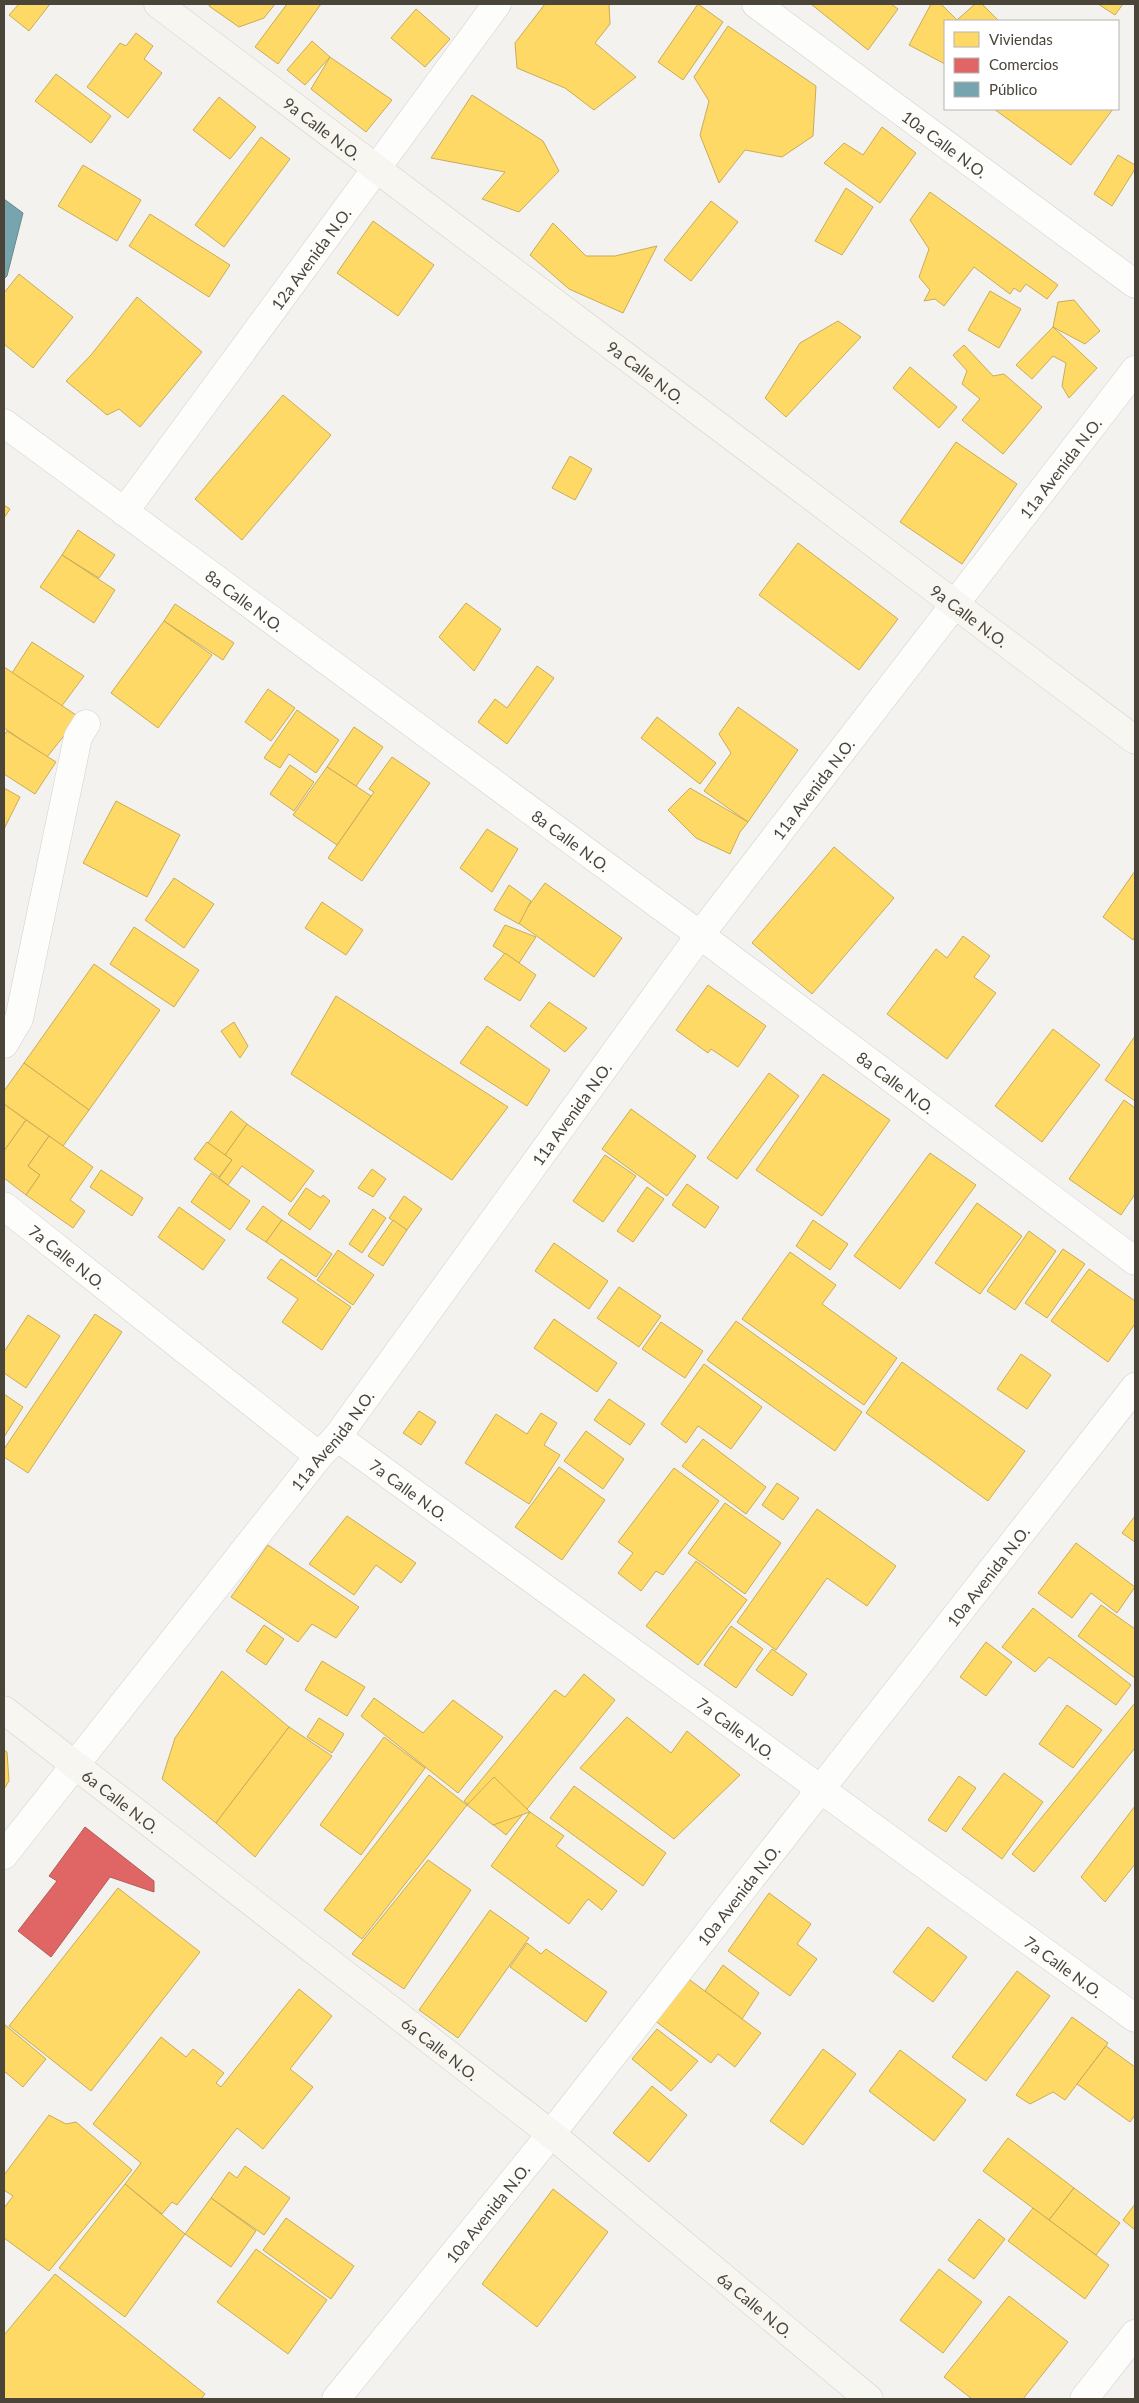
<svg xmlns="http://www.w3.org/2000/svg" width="1139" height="2403" font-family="Lato,sans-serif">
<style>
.homes{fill:#ffd966;stroke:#c9ac58}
.shops{fill:#e06666;stroke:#b35c58}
.public{fill:#76a5af;stroke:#69888c}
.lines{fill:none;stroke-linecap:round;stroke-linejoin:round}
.street-casing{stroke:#d2d0cb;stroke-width:29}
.secondary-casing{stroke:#d3cfc5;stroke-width:29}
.street{stroke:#fdfdfc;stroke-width:28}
.secondary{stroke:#f7f6f1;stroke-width:28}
.labels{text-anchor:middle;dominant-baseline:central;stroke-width:5;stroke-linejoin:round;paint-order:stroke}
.street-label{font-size:16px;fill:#4b4439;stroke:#fff}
</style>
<rect width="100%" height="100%" fill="#f4f2ee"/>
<!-- homes -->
<g class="homes">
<polygon points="19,4 50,4 29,31 9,15"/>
<polygon points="210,4 275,4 264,18 239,27 209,6"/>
<polygon points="287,4 321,4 278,64 255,47"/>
<polygon points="545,4 609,4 610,24 595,43 636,77 594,110 565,88 517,68 515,43"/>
<polygon points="698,4 723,22 683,80 658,62"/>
<polygon points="811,4 891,4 898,9 868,50"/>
<polygon points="931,4 941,4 957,20 975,4 982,4 999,21 945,21 945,64 909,45"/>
<polygon points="1098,4 1123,4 1115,15"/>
<polygon points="416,9 450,39 425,67 391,38"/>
<polygon points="728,26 816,86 813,136 782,157 745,150 719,183 700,135 709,101 694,77"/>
<polygon points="136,33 153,46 144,59 162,73 128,118 87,87 120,43 126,46"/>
<polygon points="312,41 330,57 305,85 287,70"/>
<polygon points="330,57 392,100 366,132 311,89"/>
<polygon points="56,74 111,116 91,143 35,101"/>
<polygon points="472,95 543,141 559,171 519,212 482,199 505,172 431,158"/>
<polygon points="219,97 256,127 230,159 193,130"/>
<polygon points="994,109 1113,109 1071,165"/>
<polygon points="882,127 916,153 880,203 824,163 844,143 863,155"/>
<polygon points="261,137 290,159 224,247 195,225"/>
<polygon points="1118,155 1135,165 1135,169 1112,206 1094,194"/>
<polygon points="83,165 141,200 117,241 58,206"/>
<polygon points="846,188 873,207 842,255 815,241"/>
<polygon points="930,192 1058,285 1047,299 1026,284 1020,292 1014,288 1010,294 974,267 944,306 935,299 924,301 930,290 919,277 929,249 910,220"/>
<polygon points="711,201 738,222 691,281 664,260"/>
<polygon points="150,214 230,265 209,297 129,246"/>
<polygon points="373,221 434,265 398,316 337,273"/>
<polygon points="553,223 586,256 615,256 657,246 623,313 569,289 530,255"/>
<polygon points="19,274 73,317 33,368 4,344 4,293"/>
<polygon points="990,291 1021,309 999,348 968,330"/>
<polygon points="137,297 202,352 140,427 119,409 107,415 66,381 91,355"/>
<polygon points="1074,300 1100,331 1085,344 1053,327 1058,302"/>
<polygon points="838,321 861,337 786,417 765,398 800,343"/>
<polygon points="1053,327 1097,368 1069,398 1062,386 1066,363 1053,356 1032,379 1016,365"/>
<polygon points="964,345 993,376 1004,374 1042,407 1003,454 962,420 980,399 962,384 967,371 953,355"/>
<polygon points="910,367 957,407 939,428 893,388"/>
<polygon points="283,395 331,435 242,540 195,499"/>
<polygon points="956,442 1017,484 962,564 900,522"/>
<polygon points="570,456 592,469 575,500 552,488"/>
<polygon points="4,505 10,509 4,518"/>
<polygon points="78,530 115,555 99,578 62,555"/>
<polygon points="798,543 898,619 859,670 759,595"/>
<polygon points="62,555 115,590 94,623 40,587"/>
<polygon points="466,603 501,629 474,671 439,637"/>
<polygon points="175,604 234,643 223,660 164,621"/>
<polygon points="164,621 212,655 158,728 111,693"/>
<polygon points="32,642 84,676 61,707 12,673"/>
<polygon points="537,666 554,678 507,744 478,722 495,699 507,708"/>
<polygon points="4,667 79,717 47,757 4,728"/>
<polygon points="268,689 295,708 271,741 245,722"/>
<polygon points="738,707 798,750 748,822 704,791 731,753 719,734"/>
<polygon points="297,710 339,740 316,773 289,754 280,768 264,758"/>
<polygon points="657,717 716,763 700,784 641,738"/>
<polygon points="354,727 383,747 356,786 327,767"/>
<polygon points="7,731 56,762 35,794 4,774 4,735"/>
<polygon points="392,757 430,783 362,881 328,858 374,792 369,789"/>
<polygon points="290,765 314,782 294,811 270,794"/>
<polygon points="327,767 371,796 337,845 293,815"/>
<polygon points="4,788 20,797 4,829"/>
<polygon points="690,788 748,822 740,832 730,854 696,838 668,810"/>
<polygon points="116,801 180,835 147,897 83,863"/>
<polygon points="487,829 518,849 492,892 460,868"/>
<polygon points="834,847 894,898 812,994 752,943"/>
<polygon points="1135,871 1135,936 1133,940 1103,917"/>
<polygon points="174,878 214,904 184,948 145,920"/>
<polygon points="545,883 622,938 594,977 517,922"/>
<polygon points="509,885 531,901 519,924 494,910"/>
<polygon points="322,902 363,930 346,955 305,928"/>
<polygon points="505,925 536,937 519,963 493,946"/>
<polygon points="134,927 199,970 174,1007 110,964"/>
<polygon points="963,936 990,956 974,977 996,993 947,1059 887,1014 936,949 947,958"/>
<polygon points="505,953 536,975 520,1001 484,979"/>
<polygon points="94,964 160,1010 89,1110 24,1063"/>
<polygon points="708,985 766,1026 738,1067 711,1049 708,1053 676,1030"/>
<polygon points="336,996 508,1107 452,1180 291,1074"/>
<polygon points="549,1002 587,1028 565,1052 530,1026"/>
<polygon points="234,1022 248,1046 240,1058 221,1031"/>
<polygon points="487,1026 550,1070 527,1106 460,1063"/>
<polygon points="1053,1029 1100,1065 1042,1142 995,1106"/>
<polygon points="1135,1036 1135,1101 1105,1080"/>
<polygon points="24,1063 89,1110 63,1146 4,1104 4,1091"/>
<polygon points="769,1073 799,1096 737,1179 707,1158"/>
<polygon points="823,1074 890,1120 822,1216 756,1170"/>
<polygon points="1124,1100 1135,1108 1135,1194 1121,1215 1069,1179"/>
<polygon points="4,1104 26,1120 4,1151"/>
<polygon points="631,1109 696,1156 667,1196 602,1149"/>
<polygon points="231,1111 247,1124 225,1155 208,1143"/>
<polygon points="26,1120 49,1136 28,1166 40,1175 26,1195 4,1178 4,1151"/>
<polygon points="247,1124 314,1171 291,1202 242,1166 228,1185 219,1178 232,1160 225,1155"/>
<polygon points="49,1136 93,1167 70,1200 85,1211 73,1228 26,1195 40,1175 28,1166"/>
<polygon points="207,1142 232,1160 219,1177 194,1159"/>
<polygon points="930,1153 976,1185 900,1289 854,1256"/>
<polygon points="605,1155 636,1176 603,1222 573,1201"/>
<polygon points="372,1169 386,1179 373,1197 358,1188"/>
<polygon points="101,1170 143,1198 132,1216 90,1187"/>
<polygon points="211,1173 250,1201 230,1230 191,1202"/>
<polygon points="687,1184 719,1207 705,1228 672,1205"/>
<polygon points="647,1187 664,1199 633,1242 617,1231"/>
<polygon points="306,1188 321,1198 323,1195 330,1201 310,1230 288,1214"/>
<polygon points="404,1196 422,1209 407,1230 389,1218"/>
<polygon points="977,1203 1022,1236 980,1294 935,1263"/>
<polygon points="263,1206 282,1220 266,1242 246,1229"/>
<polygon points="179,1207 225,1240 203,1270 158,1237"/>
<polygon points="373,1209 386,1218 362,1253 349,1244"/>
<polygon points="282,1220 332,1254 316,1277 266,1242"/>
<polygon points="393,1220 407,1230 383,1266 368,1256"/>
<polygon points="813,1220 848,1244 830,1270 796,1246"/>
<polygon points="1029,1231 1056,1251 1015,1310 987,1291"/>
<polygon points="554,1243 608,1281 589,1309 535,1271"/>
<polygon points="1063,1249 1085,1264 1047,1318 1025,1303"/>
<polygon points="338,1250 374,1275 353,1305 317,1280"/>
<polygon points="790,1252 836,1285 822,1304 897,1358 864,1405 742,1319"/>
<polygon points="281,1259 351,1307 322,1350 282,1322 298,1299 267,1278"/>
<polygon points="1089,1269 1135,1301 1135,1324 1108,1362 1051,1321"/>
<polygon points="619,1287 661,1316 639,1347 597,1318"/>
<polygon points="95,1314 122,1332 28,1473 4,1457 4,1449"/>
<polygon points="28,1315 60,1336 26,1388 4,1373 4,1352"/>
<polygon points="554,1319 617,1363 597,1392 534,1348"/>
<polygon points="736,1321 862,1412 835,1451 707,1360"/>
<polygon points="661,1322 703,1351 685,1378 642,1349"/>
<polygon points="1021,1354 1051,1375 1027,1409 997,1389"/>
<polygon points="902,1362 1025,1451 988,1501 866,1413"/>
<polygon points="704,1364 762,1407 731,1449 698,1426 686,1443 661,1424"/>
<polygon points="4,1394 23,1407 4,1437"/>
<polygon points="609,1399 645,1424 630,1445 594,1420"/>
<polygon points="419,1411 436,1422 421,1445 403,1433"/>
<polygon points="541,1413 557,1423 544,1445 560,1455 529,1504 465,1463 496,1414 527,1434"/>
<polygon points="586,1431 624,1459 603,1489 564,1461"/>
<polygon points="703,1439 766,1487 746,1514 682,1466"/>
<polygon points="559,1467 605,1500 562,1560 515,1527"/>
<polygon points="674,1468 719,1501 663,1575 656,1571 641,1591 618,1573 633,1553 618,1542"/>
<polygon points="777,1483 799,1498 783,1520 762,1505"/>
<polygon points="725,1503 781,1543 745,1594 688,1553"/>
<polygon points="817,1509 896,1566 867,1606 827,1578 776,1650 737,1622"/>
<polygon points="347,1516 416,1563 401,1583 376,1565 354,1595 309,1564"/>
<polygon points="1135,1516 1135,1542 1122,1533"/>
<polygon points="1076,1543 1135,1587 1117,1613 1091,1593 1072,1618 1038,1593"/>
<polygon points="268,1545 359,1607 336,1638 312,1624 298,1642 231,1597"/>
<polygon points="696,1561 747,1600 698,1665 646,1626"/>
<polygon points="1101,1605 1135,1629 1135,1678 1078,1636"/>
<polygon points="1033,1608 1131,1685 1116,1705 1049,1657 1035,1672 1002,1647"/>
<polygon points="264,1625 284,1639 266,1665 246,1651"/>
<polygon points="731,1626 763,1649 736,1688 704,1665"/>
<polygon points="986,1642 1012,1662 986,1696 960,1677"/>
<polygon points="772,1649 807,1674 792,1696 756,1670"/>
<polygon points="322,1661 365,1687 347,1716 305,1690"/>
<polygon points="222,1671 289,1727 216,1823 162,1779 175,1738"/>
<polygon points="584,1674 615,1700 506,1835 464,1801 555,1690 565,1697"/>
<polygon points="374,1698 423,1733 453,1700 503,1737 458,1793 361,1716"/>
<polygon points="1135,1703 1135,1748 1034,1872 1012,1854"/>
<polygon points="1067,1705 1102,1730 1073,1768 1039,1744"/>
<polygon points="627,1717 671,1753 687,1731 740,1775 674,1839 580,1768"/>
<polygon points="319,1718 344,1734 332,1753 307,1737"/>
<polygon points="289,1727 332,1756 255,1857 216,1823"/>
<polygon points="384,1737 425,1768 361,1855 320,1825"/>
<polygon points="4,1750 7,1752 9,1781 4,1789"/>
<polygon points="1004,1773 1043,1802 1002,1859 962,1829"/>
<polygon points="429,1775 467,1805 362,1939 324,1910"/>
<polygon points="959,1776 976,1788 946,1832 928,1820"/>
<polygon points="494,1777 530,1812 493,1825 467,1805"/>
<polygon points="574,1786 666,1853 643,1886 550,1818"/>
<polygon points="1135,1806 1135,1864 1105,1902 1081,1877"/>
<polygon points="530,1812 564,1836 556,1846 617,1891 602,1910 588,1899 569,1924 491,1866"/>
<polygon points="428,1860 471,1890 404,1989 352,1954"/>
<polygon points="118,1888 200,1952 91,2091 9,2026"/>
<polygon points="769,1893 811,1924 797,1944 817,1959 790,1996 728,1951"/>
<polygon points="490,1910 529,1938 458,2038 419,2010"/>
<polygon points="928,1927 967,1957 933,2002 893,1972"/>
<polygon points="527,1943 541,1954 546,1949 607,1992 586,2022 510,1967"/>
<polygon points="723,1965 759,1993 742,2019 705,1991"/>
<polygon points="1017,1971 1050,1996 986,2081 952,2057"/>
<polygon points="686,1977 761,2033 735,2067 718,2054 711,2063 654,2020"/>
<polygon points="299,1989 332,2016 290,2069 313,2087 263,2149 237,2128 177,2205 172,2202 162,2214 125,2184 141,2163 93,2124 161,2037 186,2057 193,2049 224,2073 216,2083 221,2087"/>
<polygon points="1072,2017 1108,2043 1065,2100 1053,2092 1030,2104 1016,2095"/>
<polygon points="4,2024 46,2059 23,2087 4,2071"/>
<polygon points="657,2029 698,2061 671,2091 632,2059"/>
<polygon points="1106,2046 1135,2067 1135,2115 1130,2122 1077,2084"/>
<polygon points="823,2049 856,2074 803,2145 770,2121"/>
<polygon points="900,2050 966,2100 934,2141 869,2091"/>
<polygon points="652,2086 687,2115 649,2162 613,2133"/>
<polygon points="49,2115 66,2124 76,2122 132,2170 49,2271 4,2238 4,2208 13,2196 4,2190 4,2175"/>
<polygon points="1008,2138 1074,2188 1049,2220 983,2171"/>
<polygon points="245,2166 290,2198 264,2235 211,2198 229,2172 237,2178"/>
<polygon points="125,2184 185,2234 125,2317 59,2268"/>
<polygon points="1074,2188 1120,2223 1096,2255 1049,2220"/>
<polygon points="553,2189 608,2232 537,2327 482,2284"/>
<polygon points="211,2198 256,2231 231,2267 185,2234"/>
<polygon points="1135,2204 1135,2230 1123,2220"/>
<polygon points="1033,2208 1109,2265 1085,2299 1008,2241"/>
<polygon points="286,2218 354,2266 331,2299 263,2250"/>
<polygon points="979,2219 1005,2239 974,2279 948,2260"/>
<polygon points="256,2249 327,2300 288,2354 217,2302"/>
<polygon points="939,2269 982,2302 943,2353 900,2320"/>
<polygon points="55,2274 205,2394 201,2399 4,2399 4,2335"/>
<polygon points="1009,2296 1068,2342 1023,2399 972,2399 944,2377"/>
</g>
<!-- shops -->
<polygon class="shops" points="85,1827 154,1881 154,1892 110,1877 51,1957 18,1931 57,1881 49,1876"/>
<!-- public -->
<polygon class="public" points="4,199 23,213 7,276 4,279"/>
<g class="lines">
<!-- street casing -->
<g class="street-casing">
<g id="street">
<path id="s1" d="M756,4l379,280"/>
<path id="s2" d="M4,423l696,512 435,326"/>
<path id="s3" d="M124,512l373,-508"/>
<polyline points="4,1044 19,1019 78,737 86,724"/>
<path id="s4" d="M4,1206l315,250"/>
<path id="s5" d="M337,1437l798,581"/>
<path id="s6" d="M4,1855l315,-399 18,-19 363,-502 435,-565"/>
<path id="s7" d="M336,2399l215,-265 584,-747"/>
<polyline points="1084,2399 1135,2334"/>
</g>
</g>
<!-- secondary casing -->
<g class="secondary-casing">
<g id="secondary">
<path id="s8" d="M158,4l977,736"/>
<path id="s9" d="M4,1710l547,424 318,265"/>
</g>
</g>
<!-- street -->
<use href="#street" class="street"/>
<!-- secondary -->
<use href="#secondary" class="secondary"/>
</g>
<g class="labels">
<!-- street labels -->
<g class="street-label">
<text stroke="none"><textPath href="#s8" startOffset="206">9a Calle N.O.</textPath></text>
<text stroke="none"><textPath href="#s1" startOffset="235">10a Calle N.O.</textPath></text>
<text stroke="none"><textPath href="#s3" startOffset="315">12a Avenida N.O.</textPath></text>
<text stroke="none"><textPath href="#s8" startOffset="611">9a Calle N.O.</textPath></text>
<text stroke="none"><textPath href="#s6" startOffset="1744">11a Avenida N.O.</textPath></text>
<text stroke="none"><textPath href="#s2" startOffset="299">8a Calle N.O.</textPath></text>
<text stroke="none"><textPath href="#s8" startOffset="1016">9a Calle N.O.</textPath></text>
<text stroke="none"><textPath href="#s6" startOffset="1339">11a Avenida N.O.</textPath></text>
<text stroke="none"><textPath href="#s2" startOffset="704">8a Calle N.O.</textPath></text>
<text stroke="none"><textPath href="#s2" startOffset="1109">8a Calle N.O.</textPath></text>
<text stroke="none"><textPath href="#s6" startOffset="934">11a Avenida N.O.</textPath></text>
<text stroke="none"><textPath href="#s4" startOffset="81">7a Calle N.O.</textPath></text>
<text stroke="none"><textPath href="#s6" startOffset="529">11a Avenida N.O.</textPath></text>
<text stroke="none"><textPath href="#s5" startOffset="89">7a Calle N.O.</textPath></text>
<text stroke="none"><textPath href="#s7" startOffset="1050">10a Avenida N.O.</textPath></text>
<text stroke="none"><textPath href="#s5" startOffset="494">7a Calle N.O.</textPath></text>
<text stroke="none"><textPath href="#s9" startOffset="148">6a Calle N.O.</textPath></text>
<text stroke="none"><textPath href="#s7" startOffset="645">10a Avenida N.O.</textPath></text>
<text stroke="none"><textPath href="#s5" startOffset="899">7a Calle N.O.</textPath></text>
<text stroke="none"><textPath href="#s9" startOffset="552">6a Calle N.O.</textPath></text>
<text stroke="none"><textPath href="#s7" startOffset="240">10a Avenida N.O.</textPath></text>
<text stroke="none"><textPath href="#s9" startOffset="958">6a Calle N.O.</textPath></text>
</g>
</g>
<!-- border -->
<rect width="1139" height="2403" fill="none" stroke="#4b4439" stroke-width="10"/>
<!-- legend -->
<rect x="944" y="20" width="175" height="90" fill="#ffffff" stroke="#b7b4b0"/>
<rect x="954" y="32" width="25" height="15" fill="#ffd966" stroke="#b7b4b0"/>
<text x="989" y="45" font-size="15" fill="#4b4439">Viviendas</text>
<rect x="954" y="58" width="25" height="15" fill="#e06666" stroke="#b7b4b0"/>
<text x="989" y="70" font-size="15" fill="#4b4439">Comercios</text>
<rect x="954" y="82" width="25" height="15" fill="#76a5af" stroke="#b7b4b0"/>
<text x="989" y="95" font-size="15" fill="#4b4439">Público</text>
</svg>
